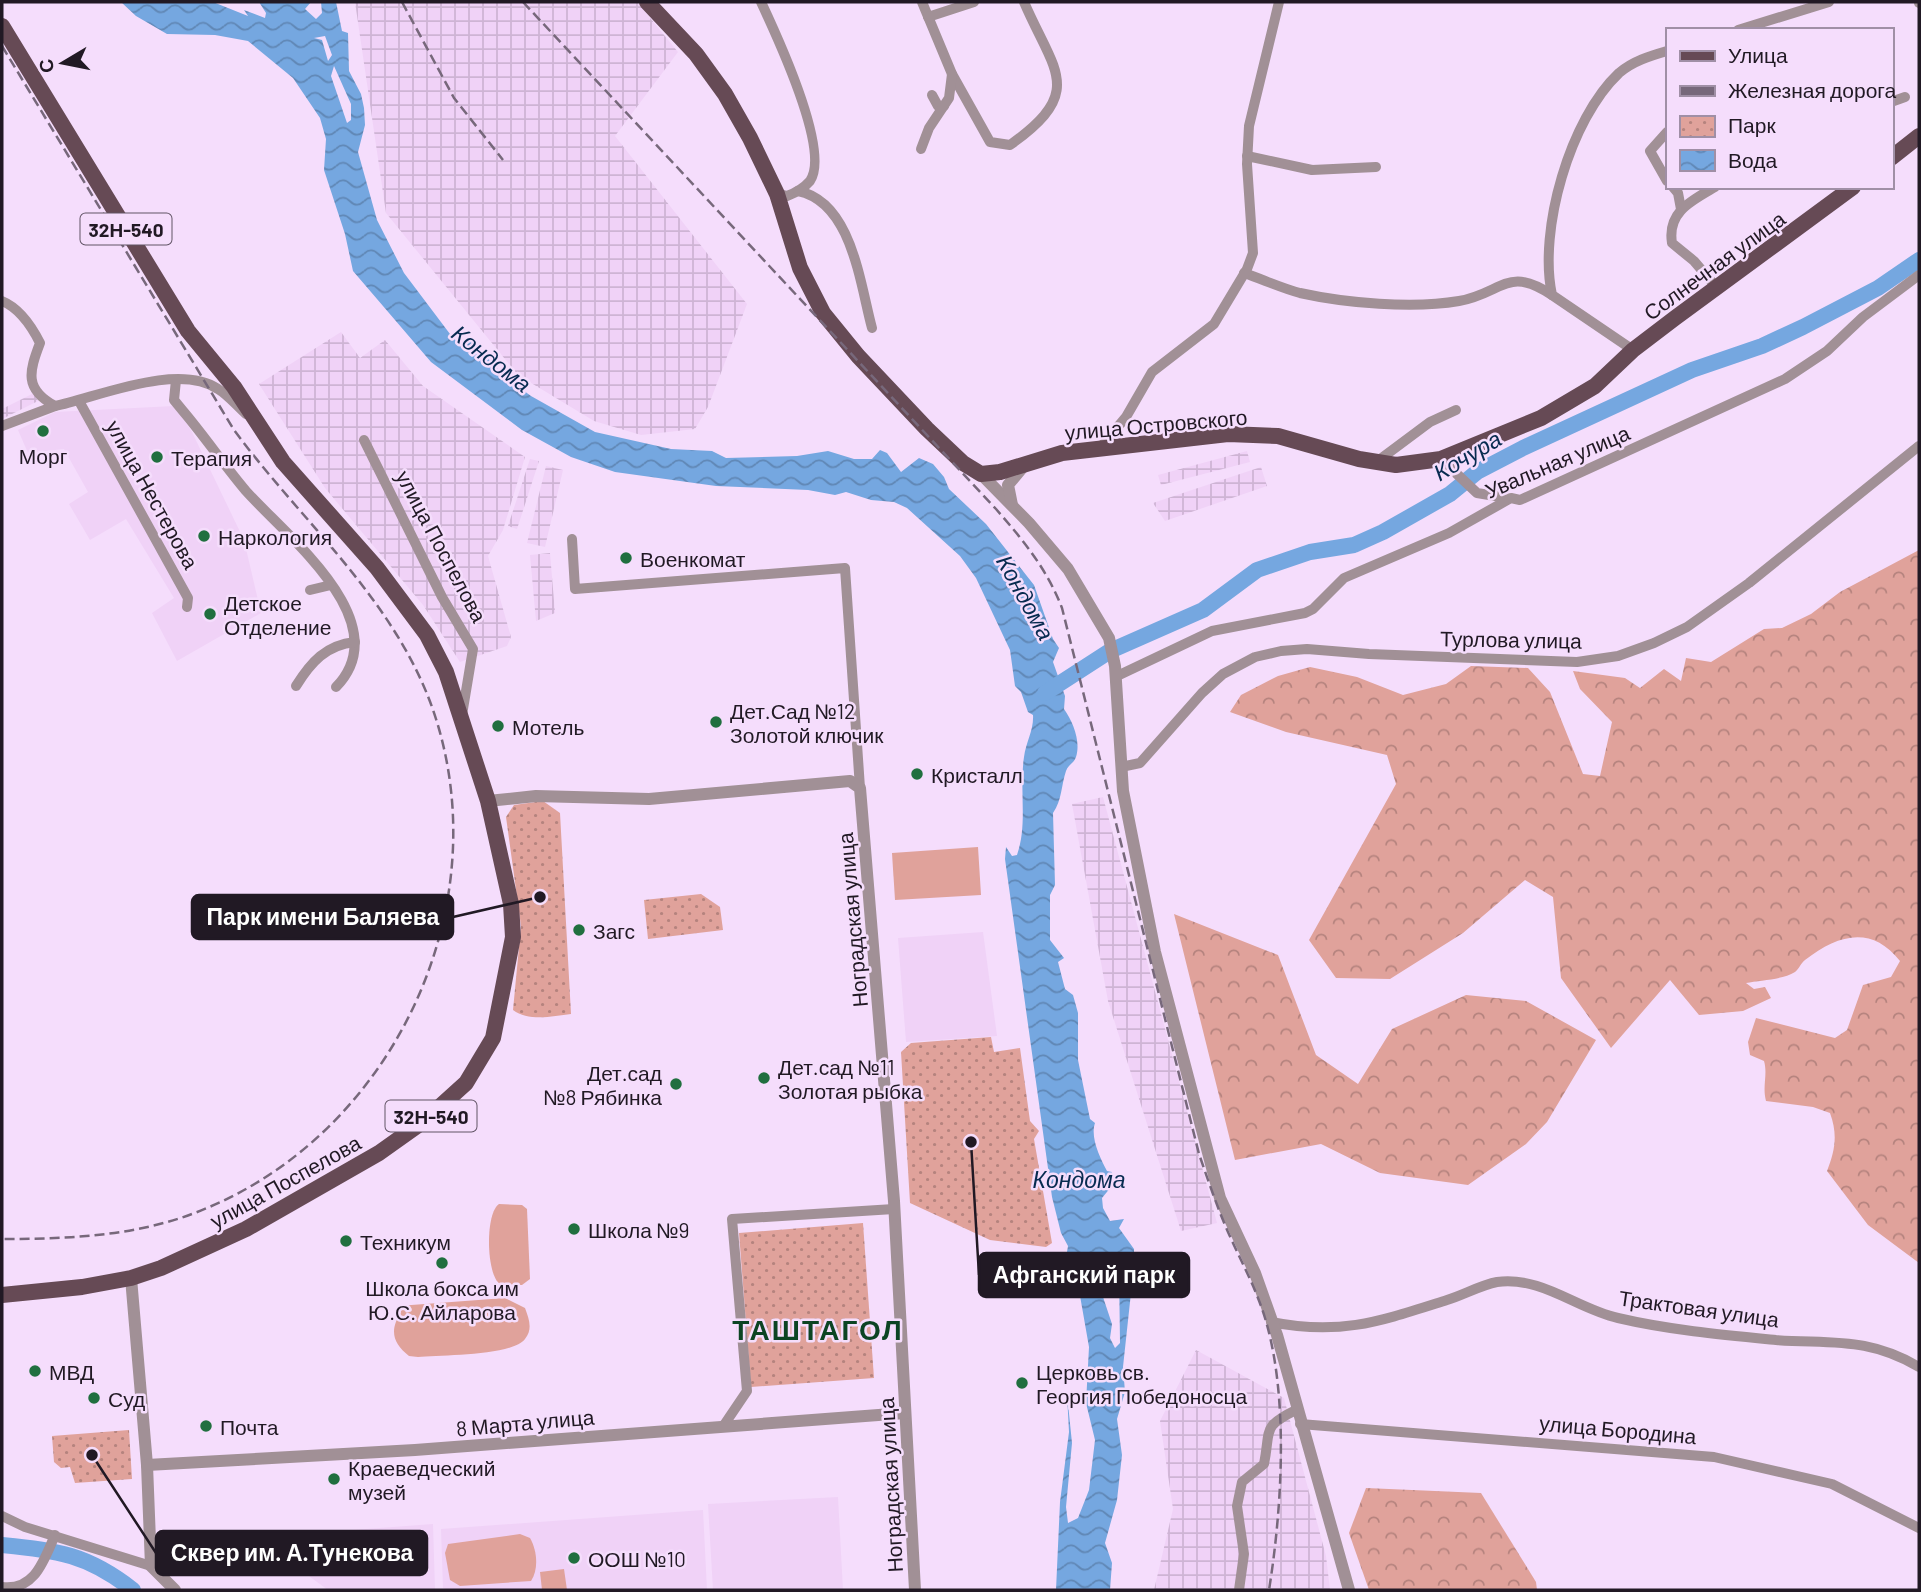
<svg xmlns="http://www.w3.org/2000/svg" width="1921" height="1592" font-family="Barlow,sans-serif">
<style>
.built{fill:#f0d2f7}
.industrial{fill:url(#industrial-grid)}
.forest{fill:url(#forest-crowns)}
.park{fill:url(#park-dots)}
.garden{fill:#e0a29b}
.water{fill:url(#water-waves);fill-rule:evenodd}
.lines{fill:none;stroke-linecap:round;stroke-linejoin:round}
.river{stroke:#75a7e0;stroke-width:16}
.minor{stroke:#a19096;stroke-width:10}
.tertiary{stroke:#a19096;stroke-width:12}
.primary{stroke:#664a55;stroke-width:16}
.rail{stroke:#77687b;stroke-width:2.5;stroke-dasharray:10 5;stroke-linecap:butt}
.poi-dot{fill:#206f3f;stroke:#f5ddfc;stroke-width:2.5}
.labels{text-anchor:middle;dominant-baseline:central;stroke-width:5;stroke-linejoin:round;paint-order:stroke}
.shield{fill:#f5ddfc;stroke:#615465;stroke-width:2}
.shield-label{font-size:19px;font-weight:bold;fill:#211924}
.street-label{font-size:21px;fill:#211924;stroke:#f5ddfc}
.poi-label{font-size:21px;fill:#211924;stroke:#f5ddfc;text-anchor:start}
.water-label{font-size:23px;font-style:italic;fill:#072b50;stroke:#f5ddfc}
.district-label{font-size:28px;font-weight:bold;letter-spacing:2px;fill:#0c4423;stroke:#f5ddfc}
.leader{fill:none;stroke:#211924;stroke-width:2.5}
.callout-dot{fill:#211924;stroke:#f5ddfc;stroke-width:2.5}
.callout{fill:#211924;stroke:#211924;stroke-width:2.5}
.callout-label{font-size:23px;text-anchor:middle;font-weight:bold;fill:#fff}
</style>
<defs>
<pattern id="industrial-grid" width="8" height="8" patternUnits="userSpaceOnUse" patternTransform="scale(1.75)"><rect width="8" height="8" fill="#f0d2f7"/><path d="M0 4h8M4 0v8" fill="none" stroke="#ceb4d4"/></pattern>
<pattern id="forest-crowns" width="20" height="18" patternUnits="userSpaceOnUse" patternTransform="scale(1.75)"><rect width="20" height="18" fill="#e0a29b"/><path d="M2 6a3 3 0 1 1 6 0M12 15a3 3 0 1 1 6 0" fill="none" stroke="#b5837e"/></pattern>
<pattern id="park-dots" width="8" height="8" patternUnits="userSpaceOnUse" patternTransform="scale(1.75)"><rect width="8" height="8" fill="#e0a29b"/><path d="M2 2h.1M6 6h.1" fill="none" stroke="#b5837e" stroke-width="1.8" stroke-linecap="round"/></pattern>
<pattern id="water-waves" width="16" height="10" patternUnits="userSpaceOnUse" patternTransform="scale(1.75)"><rect width="16" height="10" fill="#75a7e0"/><path d="M0 5q4-4 8 0t8 0" fill="none" stroke="#6087b5"/></pattern>
</defs>
<rect width="100%" height="100%" fill="#f5ddfc"/>
<!-- built -->
<g class="built">
<polygon points="174,406 191,430 244,540 261,613 177,661 152,613 174,598 126,519 90,540 69,504 88,492 64,449 28,453 18,430 55,412"/>
<polygon points="983,932 997,1036 906,1042 898,938"/>
<polygon points="838,1497 843,1590 713,1590 708,1504"/>
<polygon points="703,1510 707,1590 449,1590 443,1588 441,1529"/>
<polygon points="433,1524 435,1590 328,1590 302,1571 326,1532"/>
</g>
<!-- industrial -->
<g class="industrial">
<polygon points="355,2 637,2 678,52 615,136 747,304 708,407 695,429 641,435 594,421 518,375 386,213"/>
<polygon points="341,332 360,358 385,340 423,386 525,457 503,530 488,556 511,637 507,646 460,662 423,605 325,488 259,384"/>
<polygon points="34,393 38,401 2,419 2,409"/>
<polygon points="1247,451 1250,462 1161,485 1158,475"/>
<polygon points="530,459 539,461 517,529 508,526"/>
<polygon points="546,466 563,470 545,547 527,543"/>
<polygon points="1261,467 1267,486 1165,521 1153,503"/>
<polygon points="550,553 555,613 536,621 530,555"/>
<polygon points="1103,797 1217,1223 1181,1231 1108,1001 1072,804"/>
<polygon points="1196,1350 1284,1398 1326,1556 1330,1590 1154,1590 1173,1509 1160,1421"/>
</g>
<!-- forest -->
<g class="forest">
<path d="M1919,550v713l-51,-38 -41,-54c8,-21 11,-36 3,-58l-17,-6 -47,-6c-4,-15 2,-26 -2,-40l-14,-6 -2,-13 8,-24 79,20 12,-8 16,-45 28,-8 9,-16c-28,-36 -62,-27 -95,-1 -4,3 -6,9 -10,12 -13,8 -35,8 -49,11l8,6 11,-2 6,11 -28,13 -44,4 -29,-35 -59,68 -50,-70 -8,-81 -28,-17 -62,53 -73,46 -54,-1 -27,-38 87,-156 -9,-29 -101,-23 -56,-20 11,-17 37,-19 32,-9 47,10 46,18 43,-11 25,-18 57,2 22,24 33,82 17,2 12,-54 -32,-33 -7,-18 52,7 15,10 24,-19 17,12 5,-23 25,4 53,-33 18,-1 29,-14 29,-22z"/>
<polygon points="1174,914 1278,955 1316,1055 1358,1084 1392,1029 1466,995 1526,1001 1596,1040 1547,1122 1526,1144 1468,1185 1380,1173 1321,1144 1235,1160"/>
<polygon points="1366,1488 1481,1493 1536,1582 1537,1590 1369,1590 1349,1533"/>
</g>
<!-- park -->
<g class="park">
<path d="M543,801l17,12 11,201c-18,2 -42,8 -58,-4l8,-84 -15,-109 8,-12z"/>
<polygon points="701,894 720,907 723,930 648,939 644,900"/>
<polygon points="991,1037 994,1052 1020,1048 1030,1121 1039,1131 1034,1139 1052,1243 1046,1247 990,1240 910,1203 901,1052 911,1043"/>
<polygon points="863,1223 874,1378 751,1387 739,1233"/>
<polygon points="129,1430 132,1479 75,1483 70,1467 61,1468 54,1462 52,1436"/>
</g>
<!-- garden -->
<g class="garden">
<polygon points="978,847 981,895 895,900 892,853"/>
<path d="M499,1204l23,1 5,4 3,70 -8,6 -22,-1c-14,-9 -15,-71 -1,-80z"/>
<path d="M505,1298l20,10c4,11 8,21 0,31 -13,17 -85,16 -107,18l-9,-1c-16,-13 -20,-25 -8,-44l-3,-6z"/>
<path d="M520,1534l10,4c7,12 9,31 1,43l-71,5 -10,-6 -5,-27 3,-9z"/>
<polygon points="564,1569 567,1590 542,1590 540,1572"/>
</g>
<!-- water -->
<path class="water" d="M121,2h92l35,14 -4,-6 21,8 1,-5 -7,-11h52l-6,7 11,10 6,-6 -1,-11h15l6,29 6,2 1,38 12,23 3,14 1,17 -7,27 19,68 27,53 49,65 8,6 10,-4 34,37 26,19 64,36 76,17 41,2 14,7 71,-2 31,-5 26,8h18l8,-9 7,3 14,19 18,-14 14,6 11,13 5,12 37,35 48,61 19,54 6,9 -6,14 12,34 -1,13c9,13 17,32 12,48 -2,6 -8,8 -10,14 -5,15 -4,29 -13,42l2,72 -5,10v45l14,18 -6,4 7,27 8,6 5,18v47l12,59 5,4c-5,14 5,35 12,48l5,1 -1,15 -9,11 1,10 7,13 14,-2 -5,9 15,21v16l-11,102 2,25 -8,27 5,36 -5,45 -12,43 7,20 -2,27h-54l4,-88 9,-70 -2,-38 5,49 -6,64 2,16 10,-5 11,-28 6,-50 -9,-37 3,-56 -10,-57 -14,-26 3,-18 -7,-13 -9,-36 -47,-338 1,-12 6,9 5,-1c11,-31 2,-65 7,-98 2,-15 10,-27 9,-42l-5,-3 -7,-20 -6,-6 -5,-36 -34,-72 -16,-22 -53,-48 -13,-6 -23,-2 -25,-8 -11,3 -27,-5 -92,-4 -101,-14 -44,-15 -49,-27 -91,-68 -78,-91 -8,-37 -21,-64 2,-31 -6,-21 -27,-40 -45,-37 -33,-6 -48,-1 -31,-18zM325,36l7,19 -4,6 -6,-21 -8,-2zM334,66l17,38v16l-4,3 -16,-47zM1106,1264l13,6 1,73 -5,5 -5,-10 2,-14 -10,-30v-24z"/>
<g class="lines">
<!-- river -->
<g class="river">
<polyline points="1045,693 1110,651 1203,610 1257,570 1310,552 1354,545 1383,532 1450,494 1477,472 1523,448 1692,370 1762,346 1803,327 1878,288 1919,260"/>
<path d="M2,1545c57,6 85,9 131,45"/>
</g>
<!-- minor -->
<g class="minor">
<path d="M761,2c15,32 70,149 49,179 -6,7 -15,12 -23,15l-10,-2"/>
<path d="M922,2l30,72 38,68 20,3c76,-54 44,-73 14,-143"/>
<polyline points="1919,2 1919,3"/>
<polyline points="928,17 974,2"/>
<polyline points="1738,30 1829,2"/>
<polyline points="932,95 938,106 944,106"/>
<polyline points="1891,102 1905,97"/>
<polyline points="1667,132 1650,151 1667,181"/>
<polyline points="921,149 929,128 949,98 952,74"/>
<polyline points="1247,156 1312,170 1376,167"/>
<polyline points="1673,187 1678,193 1681,209"/>
<path d="M1715,187c-24,14 -48,25 -43,56l22,18 23,27"/>
<path d="M798,191c54,11 62,93 74,137"/>
<path d="M1244,273c18,6 37,15 56,20 45,10 113,16 159,8 44,-8 48,-36 93,-6"/>
<path d="M2,301c17,7 30,26 38,42 -11,29 -16,46 15,63 43,-9 123,-44 163,-17 10,6 19,17 28,25"/>
<path d="M1633,350l-81,-55c-14,-65 18,-176 67,-222 14,-12 31,-17 48,-22"/>
<path d="M176,380l-2,20 9,11c22,26 41,54 63,80 40,45 153,131 90,196"/>
<polyline points="79,401 188,598 187,607"/>
<polyline points="2,426 55,406"/>
<polyline points="364,440 442,597 473,649 462,715"/>
<polyline points="1100,448 1126,417 1152,372 1214,324 1247,269 1253,253 1247,164 1249,126 1279,2"/>
<polyline points="1441,459 1477,493 1507,498"/>
<polyline points="1375,463 1430,422 1456,410"/>
<polyline points="572,539 575,589 845,568 860,788"/>
<polyline points="310,590 331,585"/>
<polyline points="1115,677 1212,631 1305,613 1313,609 1344,578 1449,533 1511,498 1520,500 1785,379 1827,351 1863,317 1919,275"/>
<path d="M296,686c15,-24 30,-41 59,-44"/>
<polyline points="1121,767 1140,763 1202,693 1223,674 1255,657 1281,651 1307,649 1369,654 1577,662 1618,656 1654,643 1687,627 1749,583 1919,446"/>
<path d="M1271,1322c70,14 110,-1 176,-22 16,-5 34,-15 50,-18 45,-6 80,27 121,36 51,12 106,17 158,22 56,4 92,-3 143,27"/>
<polyline points="1300,1424 1714,1457 1832,1484 1919,1528"/>
<polyline points="724,1425 747,1391 732,1219 894,1209"/>
<polyline points="2,1516 25,1527 151,1566"/>
<path d="M2,1587c33,4 42,-27 53,-52"/>
<path d="M1239,1590l5,-36 -7,-48 5,-24 22,-18c7,-34 -3,-37 32,-54"/>
</g>
<!-- tertiary -->
<g class="tertiary">
<polyline points="981,474 1029,523 1068,569 1109,638 1115,666 1123,791 1155,952 1220,1198 1255,1273 1277,1335 1349,1590"/>
<polyline points="1012,505 1008,485 1023,467"/>
<polyline points="488,801 536,796 649,799 850,781 860,788 894,1201 915,1590"/>
<polyline points="131,1278 147,1465 151,1566 175,1590"/>
<polyline points="147,1465 415,1450 905,1413"/>
</g>
<!-- primary -->
<g class="primary">
<polyline points="647,2 696,54 725,94 750,138 777,194 800,268 823,313 858,356 927,429 963,463 981,474 1000,472 1062,453 1228,434 1278,436 1359,459 1396,465 1441,459 1541,418 1595,386 1633,350 1675,318 1853,187"/>
<polyline points="2,26 188,331 234,387 283,462 377,568 427,635 446,672 488,801 511,904 513,937 493,1038 466,1083 424,1121 379,1153 246,1229 161,1268 131,1278 82,1287 2,1295"/>
<polyline points="1891,158 1919,136"/>
</g>
<!-- rail -->
<g class="rail">
<polyline points="402,2 454,98 503,160"/>
<path d="M523,2l473,507c27,31 51,60 66,99l137,546c8,23 16,47 26,71 13,31 30,60 40,93 24,79 17,191 4,272"/>
<path d="M2,46l232,384c67,91 159,168 198,277 69,195 -36,422 -225,501 -65,28 -136,31 -205,31"/>
</g>
</g>
<!-- markers -->
<g class="poi-dot">
<circle cx="43" cy="431" r="7"/>
<circle cx="157" cy="457" r="7"/>
<circle cx="204" cy="536" r="7"/>
<circle cx="626" cy="558" r="7"/>
<circle cx="210" cy="614" r="7"/>
<circle cx="716" cy="722" r="7"/>
<circle cx="498" cy="726" r="7"/>
<circle cx="917" cy="774" r="7"/>
<circle cx="579" cy="930" r="7"/>
<circle cx="764" cy="1078" r="7"/>
<circle cx="676" cy="1084" r="7"/>
<circle cx="574" cy="1229" r="7"/>
<circle cx="346" cy="1241" r="7"/>
<circle cx="442" cy="1263" r="7"/>
<circle cx="35" cy="1371" r="7"/>
<circle cx="1022" cy="1383" r="7"/>
<circle cx="94" cy="1398" r="7"/>
<circle cx="206" cy="1426" r="7"/>
<circle cx="334" cy="1479" r="7"/>
<circle cx="574" cy="1558" r="7"/>
</g>
<g class="labels">
<!-- shield labels -->
<g class="shield">
<rect x="80.5" y="213.5" width="91" height="31" rx="5"/>
<rect x="385.5" y="1100.5" width="91" height="31" rx="5"/>
</g>
<g class="shield-label">
<text x="126" y="229">32Н-540</text>
<text x="431" y="1116">32Н-540</text>
</g>
<!-- street labels -->
<g class="street-label">
<text transform="translate(1714 265) rotate(-36)">Солнечная улица</text>
<text transform="translate(1156 424) rotate(-5)">улица Островского</text>
<text transform="translate(1557 461) rotate(-23)">Увальная улица</text>
<text transform="translate(153 494) rotate(61)">улица Нестерова</text>
<text transform="translate(442 546) rotate(62)">улица Поспелова</text>
<text transform="translate(1511 639) rotate(1)">Турлова улица</text>
<text transform="translate(852 920) rotate(-95)">Ноградская улица</text>
<text transform="translate(285 1181) rotate(-29)">улица Поспелова</text>
<text transform="translate(1699 1308) rotate(8)">Трактовая улица</text>
<text transform="translate(525 1422) rotate(-5)">8 Марта улица</text>
<text transform="translate(1618 1429) rotate(5)">улица Бородина</text>
<text transform="translate(890 1485) rotate(-93)">Ноградская улица</text>
</g>
<!-- poi labels -->
<g class="poi-label">
<text x="43" y="455" text-anchor="middle">Морг</text>
<text x="171" y="457">Терапия</text>
<text x="218" y="536">Наркология</text>
<text x="640" y="558">Военкомат</text>
<text x="224" y="602">Детское<tspan x="224" dy="24">Отделение</tspan></text>
<text x="730" y="710">Дет.Сад №12<tspan x="730" dy="24">Золотой ключик</tspan></text>
<text x="512" y="726">Мотель</text>
<text x="931" y="774">Кристалл</text>
<text x="593" y="930">Загс</text>
<text x="778" y="1066">Дет.сад №11<tspan x="778" dy="24">Золотая рыбка</tspan></text>
<text x="662" y="1072" text-anchor="end">Дет.сад<tspan x="662" dy="24">№8 Рябинка</tspan></text>
<text x="588" y="1229">Школа №9</text>
<text x="360" y="1241">Техникум</text>
<text x="442" y="1287" text-anchor="middle">Школа бокса им<tspan x="442" dy="24">Ю.С. Айларова</tspan></text>
<text x="49" y="1371">МВД</text>
<text x="1036" y="1371">Церковь св.<tspan x="1036" dy="24">Георгия Победоносца</tspan></text>
<text x="108" y="1398">Суд</text>
<text x="220" y="1426">Почта</text>
<text x="348" y="1467">Краеведческий<tspan x="348" dy="24">музей</tspan></text>
<text x="588" y="1558">ООШ №10</text>
</g>
<!-- water labels -->
<g class="water-label">
<text transform="translate(492 358) rotate(38)">Кондома</text>
<text transform="translate(1467 455) rotate(-31)">Кочура</text>
<text transform="translate(1026 597) rotate(61)">Кондома</text>
<text x="1079" y="1179">Кондома</text>
</g>
<!-- district labels -->
<g class="district-label">
<text x="818" y="1329">ТАШТАГОЛ</text>
</g>
</g>
<!-- callouts -->
<path class="leader" d="M540 897L453 917M971 1142L979 1275M92 1455L156 1553"/>
<g class="callout-dot">
<circle cx="540" cy="897" r="7"/>
<circle cx="971" cy="1142" r="7"/>
<circle cx="92" cy="1455" r="7"/>
</g>
<g class="callout">
<rect x="192" y="895" width="261" height="44" rx="7"/>
<rect x="979" y="1253" width="210" height="44" rx="7"/>
<rect x="156" y="1531" width="271" height="44" rx="7"/>
</g>
<g class="callout-label">
<text x="323" y="925">Парк имени Баляева</text>
<text x="1084" y="1283">Афганский парк</text>
<text x="292" y="1561">Сквер им. А.Тунекова</text>
</g>
<!-- border -->
<rect width="1921" height="1592" fill="none" stroke="#211924" stroke-width="7"/>
<!-- legend -->
<rect x="1666" y="28" width="228" height="161" fill="#f5ddfc" stroke="#a08fa6" stroke-width="2"/>
<rect x="1680" y="51" width="35" height="10" fill="#664a55" stroke="#a08fa6" stroke-width="2"/>
<text x="1728" y="63" font-size="21" fill="#211924">Улица</text>
<rect x="1680" y="86" width="35" height="10" fill="#77687b" stroke="#a08fa6" stroke-width="2"/>
<text x="1728" y="98" font-size="21" fill="#211924">Железная дорога</text>
<rect x="1680" y="116" width="35" height="21" fill="url(#park-dots)" stroke="#a08fa6" stroke-width="2"/>
<text x="1728" y="133" font-size="21" fill="#211924">Парк</text>
<rect x="1680" y="150" width="35" height="21" fill="url(#water-waves)" stroke="#a08fa6" stroke-width="2"/>
<text x="1728" y="168" font-size="21" fill="#211924">Вода</text>
<!-- north arrow -->
<g transform="translate(63 63) rotate(260)" stroke="#f5ddfc" stroke-width="5" paint-order="stroke">
<path d="M0-5L12 26L0 18L-12 26Z" fill="#211924"/>
<text y="-10" font-size="19" font-weight="bold" text-anchor="middle" fill="#211924">С</text>
</g>
</svg>
